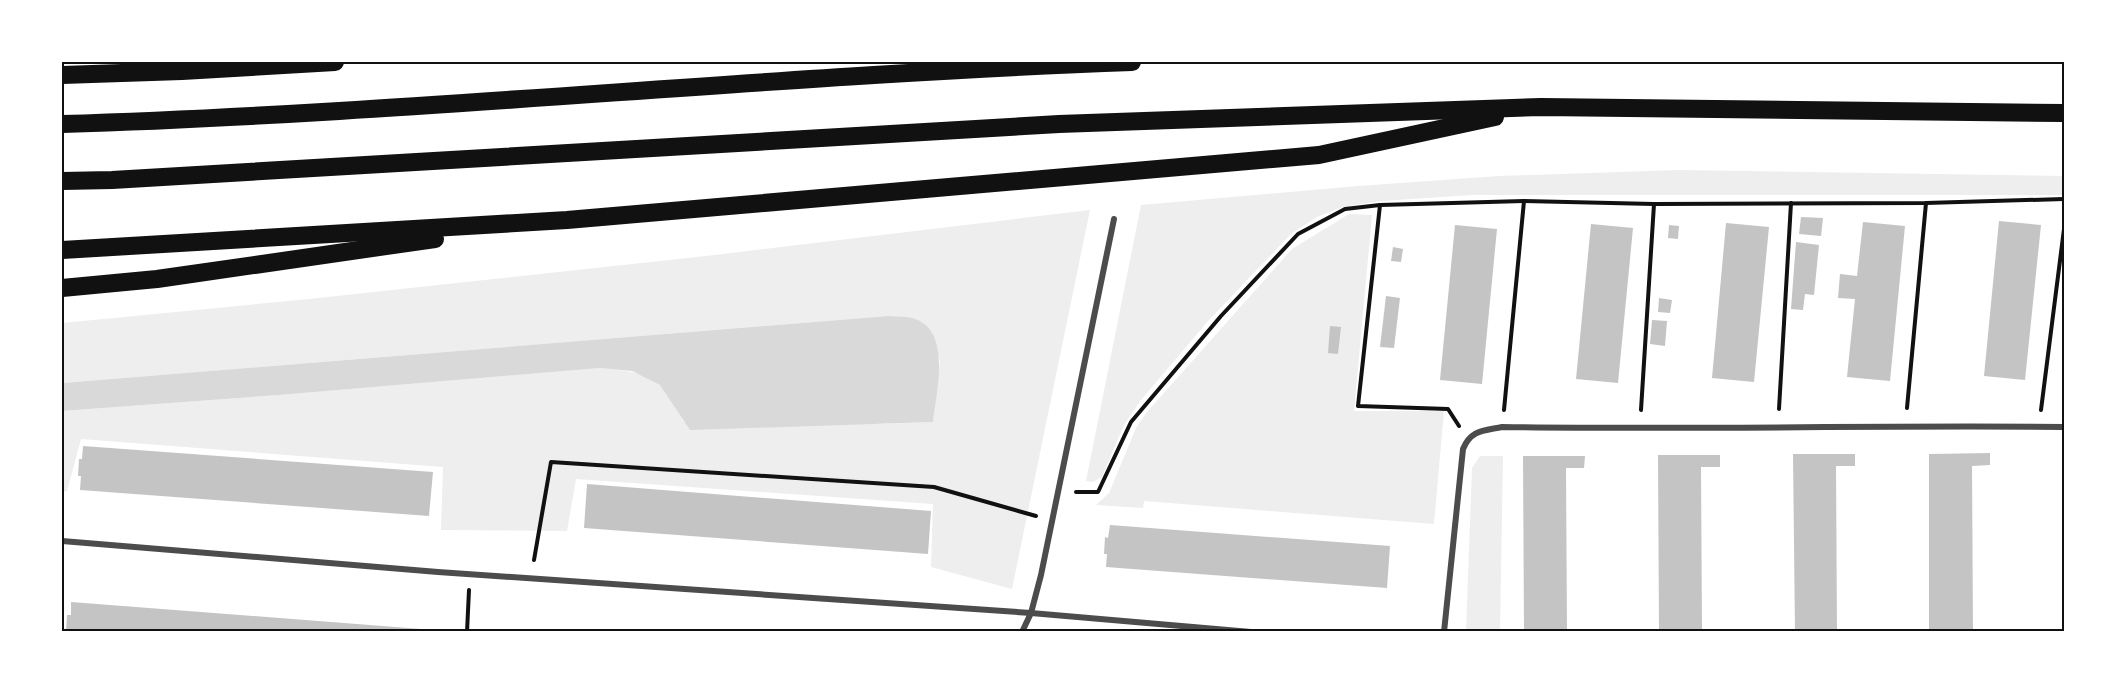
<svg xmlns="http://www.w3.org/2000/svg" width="2126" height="693" font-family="'IBM Plex Sans',sans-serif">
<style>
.green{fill:#eee}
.water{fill:#d9d9d9}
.building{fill:#c4c4c4}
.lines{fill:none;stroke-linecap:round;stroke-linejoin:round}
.path{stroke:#111;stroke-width:4}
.minor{stroke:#4c4c4c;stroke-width:6}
.motorway{stroke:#111;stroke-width:18}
.neatline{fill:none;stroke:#111;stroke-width:2}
</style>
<rect width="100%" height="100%" fill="#fff"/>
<!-- green -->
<g class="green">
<polygon points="1678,170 2064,176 2064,195 1473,195 1381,201 1343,207 1317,217 1291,234 1208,321 1141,400 1124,425 1102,477 1093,482 1086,481 1141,205 1358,186 1499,176"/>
<path d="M1090,210l-78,379 -81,-22 2,-63 -357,-25 -9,52 -126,-1 2,-63 -362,-28 -14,52 -5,1v-81l217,-16 321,-27c20,2 44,3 60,17 10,9 17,25 24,37l199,2 50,-2 7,-62 -52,-44 -826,67v-60l247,-24 397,-43z"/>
<polygon points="1349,214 1372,215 1354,411 1444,411 1434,524 1144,501 1143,508 1096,505 1109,493 1136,428 1147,412 1292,249"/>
<polygon points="1480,456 1503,456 1500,631 1466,631 1472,468"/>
</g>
<!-- water -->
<path class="water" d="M888,316c8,1 17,0 24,2 41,11 24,74 21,104l-243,8 -30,-45 -28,-14 -32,-3 -321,27 -217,16v-28z"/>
<!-- building -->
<g class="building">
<polygon points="1801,217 1823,218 1821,236 1799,234"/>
<polygon points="1999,221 2041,225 2025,380 1984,376"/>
<polygon points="1863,222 1905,226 1890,381 1847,377 1855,299 1838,298 1840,274 1857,276"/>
<polygon points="1726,223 1769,227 1754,382 1712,378"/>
<polygon points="1591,224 1633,228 1618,383 1576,379"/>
<polygon points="1455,225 1497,229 1482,384 1440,380"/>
<polygon points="1669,225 1679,226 1678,239 1668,238"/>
<polygon points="1796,242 1819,245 1814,295 1805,294 1803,310 1791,309"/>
<polygon points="1393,247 1403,249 1401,262 1391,261"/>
<polygon points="1386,296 1400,298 1394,348 1380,347"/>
<polygon points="1659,298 1672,300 1670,313 1658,312"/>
<polygon points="1652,320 1667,321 1665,346 1650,344"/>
<polygon points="1330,326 1341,327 1338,354 1328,353"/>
<polygon points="83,446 433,472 429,516 80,490 81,476 78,476 79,459 82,459"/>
<polygon points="1990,453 1990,465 1972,466 1973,632 1929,632 1929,454"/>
<polygon points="1793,454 1855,454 1855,466 1836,466 1837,632 1795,632"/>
<polygon points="1658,455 1720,455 1720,467 1701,467 1702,632 1659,632"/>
<polygon points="1523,456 1585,456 1584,468 1566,468 1567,632 1524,632"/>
<polygon points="587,484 931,511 928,554 584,528"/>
<polygon points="1110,525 1390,546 1387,588 1106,567 1107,554 1104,554 1105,537 1108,538"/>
<polygon points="71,602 421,629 421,632 66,632 67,615 71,615"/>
</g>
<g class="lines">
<!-- path -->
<g class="path">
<polyline points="1380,205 1358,406 1448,409 1459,426"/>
<polyline points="1907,408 1926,203"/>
<polyline points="1779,409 1791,203"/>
<polyline points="1504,410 1524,201"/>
<polyline points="1641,410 1654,204"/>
<polyline points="2041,410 2064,229"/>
<polyline points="1076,492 1098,492 1131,422 1221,316 1298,234 1345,209 1380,205 1524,201 1654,204 1926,203 2064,199"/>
<polyline points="534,560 551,462 934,487 1036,516"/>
<polyline points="467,632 469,590"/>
</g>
<!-- minor -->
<g class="minor">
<polyline points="62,541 438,572 1031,613 1251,632"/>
<polyline points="1022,632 1031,613 1041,575 1114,219"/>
<path d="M1444,632l19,-183c8,-19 20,-18 39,-22 187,3 375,-2 562,0"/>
</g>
<!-- motorway -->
<g class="motorway">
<polyline points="62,75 182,71 335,62"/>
<path d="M62,124c357,-11 712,-49 1070,-62"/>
<polyline points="62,181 112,180 1059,124 1541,107 2064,113"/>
<polyline points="62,250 567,220 1319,155 1495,117"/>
<polyline points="62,288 157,279 435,239"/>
</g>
</g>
<!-- border -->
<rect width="2126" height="693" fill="none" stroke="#ffffff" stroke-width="126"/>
<rect x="63" y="63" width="2000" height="567" class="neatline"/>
</svg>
